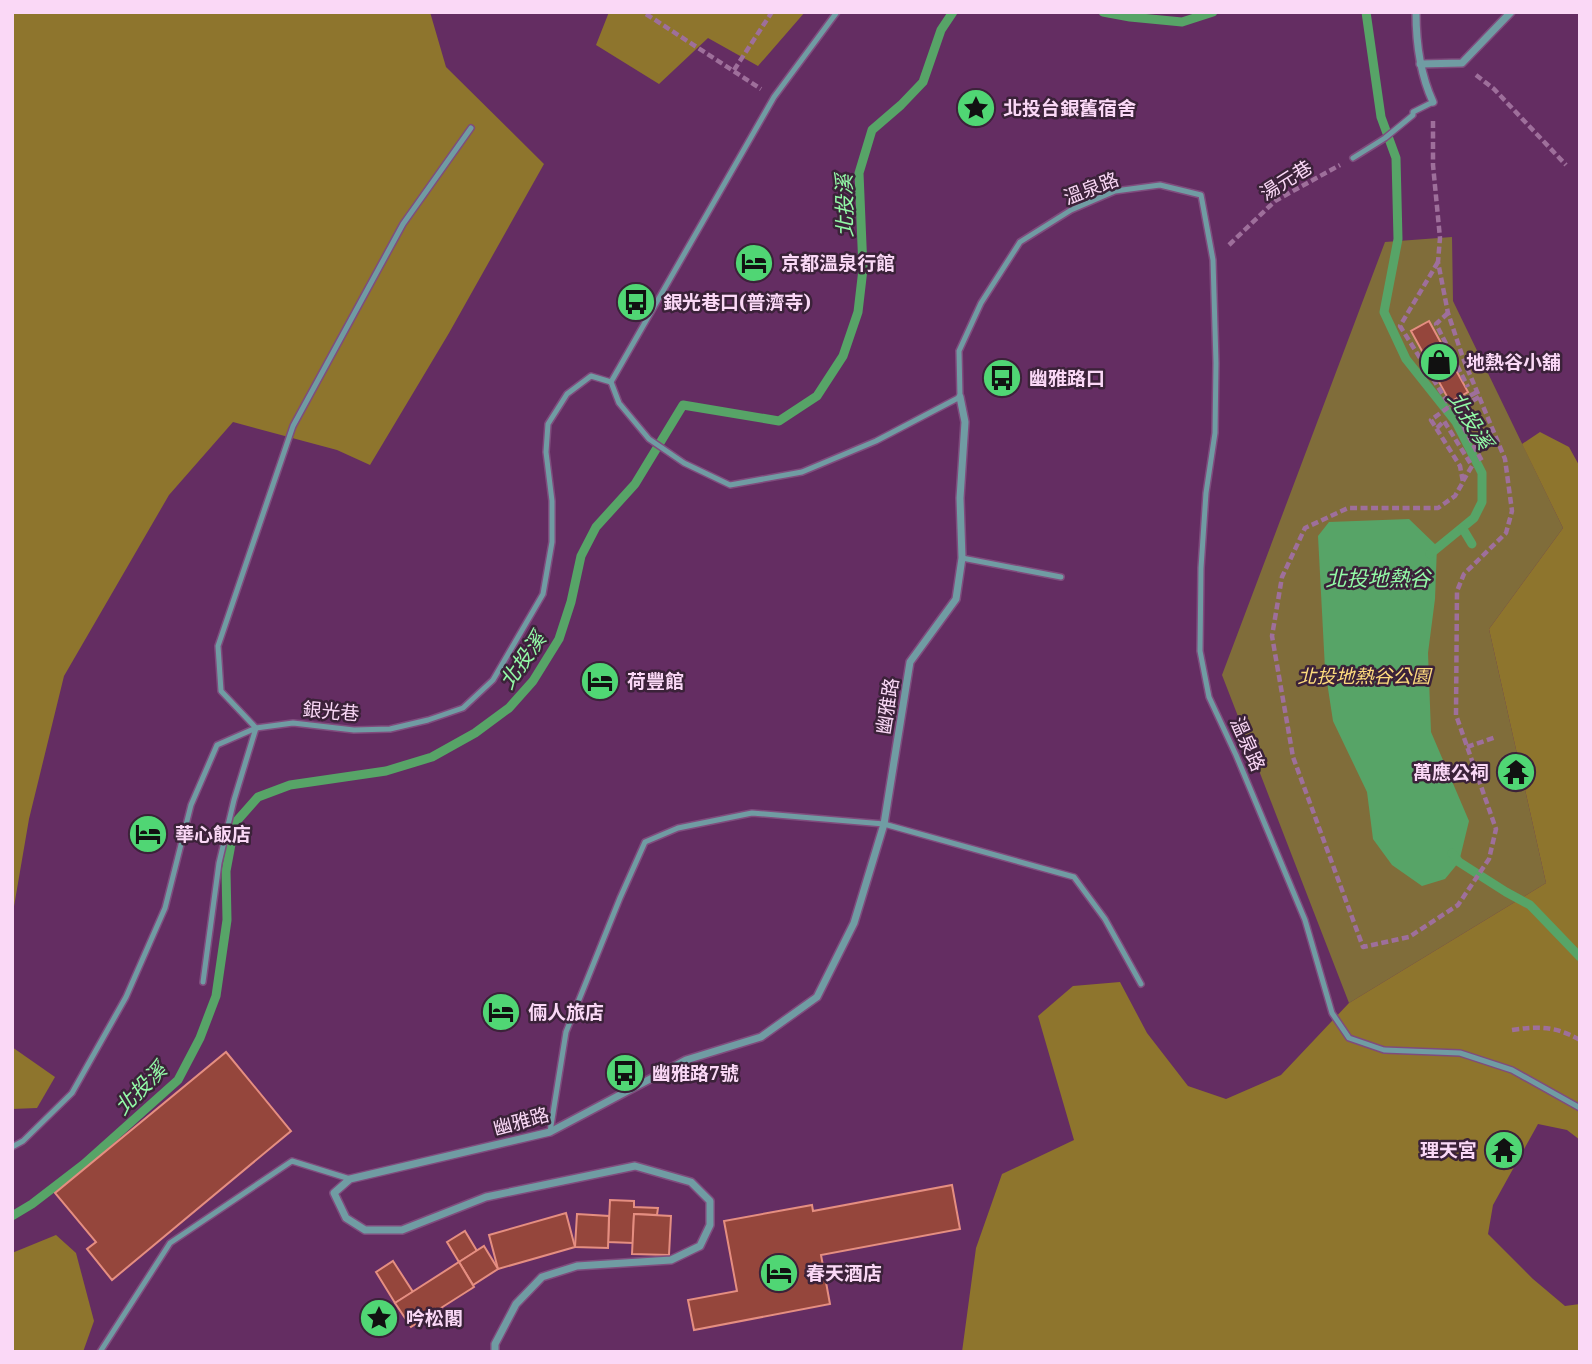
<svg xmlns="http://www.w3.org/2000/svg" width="1592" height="1364" font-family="'Noto Serif','Noto Sans TC',serif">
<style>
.green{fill:#806d3a}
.forest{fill:#8e752d}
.water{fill:#57a467}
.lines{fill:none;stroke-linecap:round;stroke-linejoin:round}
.stream{stroke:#57a467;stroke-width:9}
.building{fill:#95463c;stroke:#e58e81;stroke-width:2}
.lane-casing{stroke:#7f4c7d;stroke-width:8}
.street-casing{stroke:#7f4c7d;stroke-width:10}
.path{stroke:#9e6f9b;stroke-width:4.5;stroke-dasharray:7 3.5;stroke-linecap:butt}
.lane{stroke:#709ca3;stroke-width:5}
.street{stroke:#709ca3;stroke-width:7}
.labels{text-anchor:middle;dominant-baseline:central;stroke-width:5;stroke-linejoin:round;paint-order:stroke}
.poi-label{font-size:19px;font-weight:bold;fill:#fad8f6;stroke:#3b2239;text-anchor:start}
.street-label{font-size:19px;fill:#fad8f6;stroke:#3b2239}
.park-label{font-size:19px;font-style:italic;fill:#fdda7d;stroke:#3b2239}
.water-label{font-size:21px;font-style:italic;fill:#93faa7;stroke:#3b2239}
</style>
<rect width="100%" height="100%" fill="#642d62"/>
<!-- green -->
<polygon class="green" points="1452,237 1453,301 1563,528 1489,629 1546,883 1349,1003 1222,675 1385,242"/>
<!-- forest -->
<g class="forest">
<polygon points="12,12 430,12 446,67 544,164 449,333 370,465 337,450 233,422 169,495 64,676 29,819 12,918"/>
<polygon points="609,12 805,12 758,66 708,38 659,84 596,45"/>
<polygon points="1540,432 1569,447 1580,467 1580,1140 1567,1130 1538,1124 1493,1205 1488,1234 1533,1279 1565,1306 1580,1304 1580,1352 962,1352 976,1248 1002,1174 1074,1140 1038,1016 1073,986 1120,982 1147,1033 1188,1086 1226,1099 1281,1075 1349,1003 1546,883 1489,629 1563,528 1522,444"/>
<polygon points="12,1047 55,1077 37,1108 12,1109"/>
<polygon points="56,1235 76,1253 94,1321 83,1352 12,1352 12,1253"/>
</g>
<!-- water -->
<polygon class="water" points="1409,519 1437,546 1435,599 1428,653 1431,732 1469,821 1459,862 1445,879 1422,886 1392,865 1373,839 1367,792 1333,721 1325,669 1318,536 1329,522"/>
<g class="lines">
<!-- stream -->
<g class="stream">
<polyline points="1103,12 1130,17 1182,22 1213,12"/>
<polyline points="1366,12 1381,117 1396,158 1398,239 1384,312 1406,359 1456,422 1482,473 1482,502 1474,518 1430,554"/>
<polyline points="1463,529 1472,544"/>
<polyline points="1452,853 1459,862 1506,892 1530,905 1580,957"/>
<polyline points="12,1216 32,1204 84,1164 178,1080 200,1038 216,996 227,920 226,871 235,823 258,797 290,785 386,771 432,757 475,733 509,708 533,681 559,639 571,602 581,556 596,527 635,484 683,405 779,421 817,396 843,356 858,312 863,269 859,173 872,130 901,105 923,82 941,30 953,12"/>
</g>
</g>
<!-- building -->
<g class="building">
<polygon points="1429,321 1468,392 1450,402 1411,331"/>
<polygon points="226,1052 291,1131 112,1280 87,1249 96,1242 55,1193"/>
<polygon points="952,1185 960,1229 821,1255 830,1304 694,1330 688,1300 737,1291 724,1221 812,1205 813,1211"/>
<polygon points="610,1200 634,1201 634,1207 658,1208 657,1215 634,1214 633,1243 608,1242"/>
<polygon points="566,1213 575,1247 498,1269 489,1235"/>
<polygon points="577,1214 609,1216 608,1248 575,1247"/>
<polygon points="634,1214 671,1216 669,1255 632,1254"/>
<polygon points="465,1231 477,1251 459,1262 447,1242"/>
<polygon points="484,1246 498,1269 473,1285 459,1262"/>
<polygon points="393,1261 413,1292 395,1303 376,1272"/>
<polygon points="459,1262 474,1287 411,1327 395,1303"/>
</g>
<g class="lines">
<!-- lane casing -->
<g class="lane-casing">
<g id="lane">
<polyline points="837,12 774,97 611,382 619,403 649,439 684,463 730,485 802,472 876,441 960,397 959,351 981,303 1020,242 1071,210 1115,191 1160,185 1201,195 1213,260 1216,363 1215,433 1206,493 1201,568 1200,651 1209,697 1236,755 1305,920 1332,1013 1349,1038 1384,1050 1460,1053 1512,1070 1580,1108"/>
<polyline points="1353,158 1385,138 1413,115 1413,112 1433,102"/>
<polyline points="962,558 1061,577"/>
<polyline points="203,982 219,863 234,800 256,728 221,691 218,646 293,426 403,224 471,128"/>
<polyline points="550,1132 566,1032 620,898 645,842 678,828 752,813 884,824 1074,877 1105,919 1141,984"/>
<polyline points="12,1147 23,1141 72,1093 126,997 165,908 191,805 217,745 256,728 293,723 354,730 390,729 428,720 463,708 493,680 543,594 552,542 552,501 546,452 548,424 567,394 591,376 611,382"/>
<polyline points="100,1352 170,1243 292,1161 350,1179"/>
</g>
</g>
<!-- street casing -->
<g class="street-casing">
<g id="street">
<path d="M1416,12c0,32 4,62 17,90"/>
<polyline points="1420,64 1462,63 1511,12"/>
<polyline points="495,1352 495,1344 516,1304 542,1277 577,1266 671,1260 700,1246 710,1225 710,1201 691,1182 635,1166 486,1197 402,1230 365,1230 346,1218 334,1193 350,1179 550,1132 686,1060 761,1037 817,997 854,923 884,824 910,662 956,599 962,558 960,498 965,422 960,397"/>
</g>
</g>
<!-- path -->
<g class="path">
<polyline points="646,14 761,89"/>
<polyline points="734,70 772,12"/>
<polyline points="1476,75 1494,89 1566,165"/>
<polyline points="1433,121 1433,165 1440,238 1438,262 1448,313 1463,358 1505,459 1512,511 1506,533 1464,574 1457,591 1456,715 1496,829 1489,859 1458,905 1409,937 1363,947 1293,757 1272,636 1282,577 1305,528 1348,508 1438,508 1455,496 1463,482 1460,466 1431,420 1450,406 1477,392"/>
<polyline points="1229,245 1275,201 1340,165"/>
<polyline points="1438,262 1400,326 1450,406"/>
<polyline points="1448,313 1436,324 1468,387"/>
<polyline points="1479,397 1465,405 1457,415 1482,461"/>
<polyline points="1437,428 1444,421 1472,466 1463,481"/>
<polyline points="1467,747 1496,737"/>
<path d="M1512,1030c26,-4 44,-4 68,10"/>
</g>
<!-- lane -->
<use href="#lane" class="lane"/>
<!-- street -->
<use href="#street" class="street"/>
</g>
<!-- icons -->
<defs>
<g id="sight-disc" transform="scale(2.0125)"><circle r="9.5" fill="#50d674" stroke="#3b2239"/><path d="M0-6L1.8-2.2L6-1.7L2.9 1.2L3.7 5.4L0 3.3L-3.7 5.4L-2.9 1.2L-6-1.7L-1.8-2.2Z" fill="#111"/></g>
<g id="hotel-disc" transform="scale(2.0125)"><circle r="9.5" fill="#50d674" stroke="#3b2239"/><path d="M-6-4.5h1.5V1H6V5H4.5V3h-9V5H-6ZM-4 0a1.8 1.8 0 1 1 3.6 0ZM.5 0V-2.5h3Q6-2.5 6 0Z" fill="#111"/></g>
<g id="bus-disc" transform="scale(2.0125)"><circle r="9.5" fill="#50d674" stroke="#3b2239"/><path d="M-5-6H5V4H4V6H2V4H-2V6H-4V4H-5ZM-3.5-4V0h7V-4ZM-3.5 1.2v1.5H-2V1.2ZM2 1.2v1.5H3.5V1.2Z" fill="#111"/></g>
<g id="shop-disc" transform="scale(2.0125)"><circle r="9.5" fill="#50d674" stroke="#3b2239"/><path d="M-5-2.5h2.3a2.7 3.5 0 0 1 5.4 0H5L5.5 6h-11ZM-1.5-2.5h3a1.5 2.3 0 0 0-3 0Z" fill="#111"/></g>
<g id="temple-disc" transform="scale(2.0125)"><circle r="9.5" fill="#50d674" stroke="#3b2239"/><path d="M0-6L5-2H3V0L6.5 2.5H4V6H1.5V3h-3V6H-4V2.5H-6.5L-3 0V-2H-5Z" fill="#111"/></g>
</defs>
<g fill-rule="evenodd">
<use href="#sight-disc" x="976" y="108"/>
<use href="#hotel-disc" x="754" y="263"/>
<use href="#bus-disc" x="636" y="302"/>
<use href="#shop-disc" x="1439" y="362"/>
<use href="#bus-disc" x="1002" y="378"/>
<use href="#hotel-disc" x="600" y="681"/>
<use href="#temple-disc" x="1516" y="772"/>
<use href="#hotel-disc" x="148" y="834"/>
<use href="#hotel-disc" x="501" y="1012"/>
<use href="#bus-disc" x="625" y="1073"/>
<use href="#temple-disc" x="1504" y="1150"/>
<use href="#hotel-disc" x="779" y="1273"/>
<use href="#sight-disc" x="379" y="1318"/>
</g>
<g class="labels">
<!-- poi labels -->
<g class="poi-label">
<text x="1003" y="108">北投台銀舊宿舍</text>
<text x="781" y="263">京都溫泉行館</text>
<text x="663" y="302">銀光巷口(普濟寺)</text>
<text x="1466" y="362">地熱谷小舖</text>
<text x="1029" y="378">幽雅路口</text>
<text x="627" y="681">荷豐館</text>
<text x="1489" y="772" text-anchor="end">萬應公祠</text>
<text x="175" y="834">華心飯店</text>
<text x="528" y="1012">倆人旅店</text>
<text x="652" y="1073">幽雅路7號</text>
<text x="1477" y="1150" text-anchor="end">理天宮</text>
<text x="806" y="1273">春天酒店</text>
<text x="406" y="1318">吟松閣</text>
</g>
<!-- street labels -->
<g class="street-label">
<text transform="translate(1286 180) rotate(-32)">湯元巷</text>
<text transform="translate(1091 188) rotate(-21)">溫泉路</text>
<text transform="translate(887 706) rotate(-81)">幽雅路</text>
<text transform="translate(331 711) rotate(5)">銀光巷</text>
<text transform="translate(1248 744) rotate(66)">溫泉路</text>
<text transform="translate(521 1121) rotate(-15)">幽雅路</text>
</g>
<!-- park labels -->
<g class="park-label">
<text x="1364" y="676">北投地熱谷公園</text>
</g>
<!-- water labels -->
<g class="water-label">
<text transform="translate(844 206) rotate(-91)">北投溪</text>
<text transform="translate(1471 420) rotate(58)">北投溪</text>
<text x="1378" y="578">北投地熱谷</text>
<text transform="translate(522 660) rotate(-55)">北投溪</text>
<text transform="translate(140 1088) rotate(-45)">北投溪</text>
</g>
</g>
<!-- border -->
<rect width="1592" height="1364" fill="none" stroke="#fad8f6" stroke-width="28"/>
</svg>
